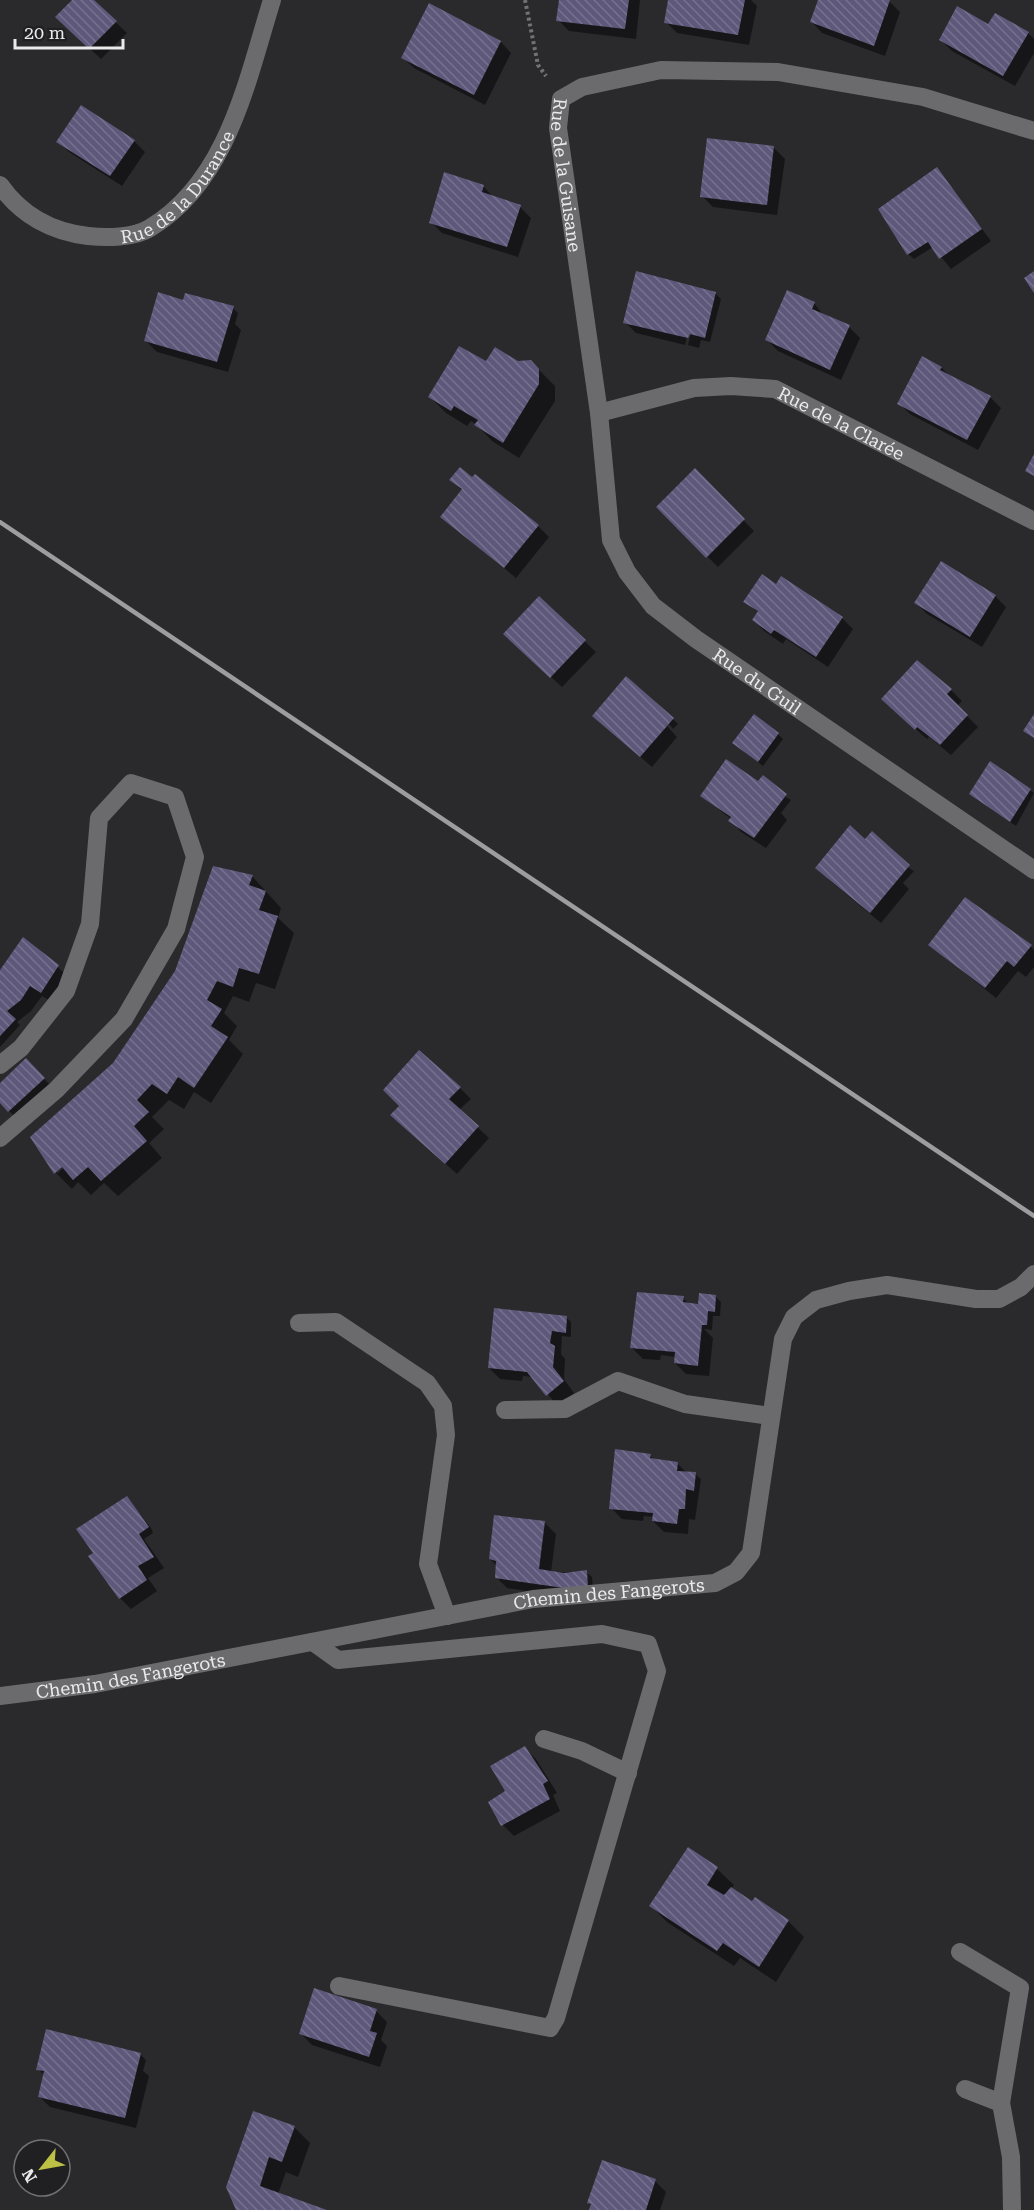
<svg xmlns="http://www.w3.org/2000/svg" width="1034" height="2210" font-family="'Roboto Serif',serif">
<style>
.shadow{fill:#0007;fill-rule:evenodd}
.building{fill:url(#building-back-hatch)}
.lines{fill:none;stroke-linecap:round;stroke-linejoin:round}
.path{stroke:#727274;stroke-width:4;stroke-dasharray:3 3;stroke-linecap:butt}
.minor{stroke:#6b6b6e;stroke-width:18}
.rail{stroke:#9d9c9e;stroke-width:4.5}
.labels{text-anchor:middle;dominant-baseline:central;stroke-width:6;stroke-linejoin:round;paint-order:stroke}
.street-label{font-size:18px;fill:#eaeaeb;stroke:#202022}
</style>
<defs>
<pattern id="building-back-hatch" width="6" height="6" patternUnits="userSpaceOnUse" patternTransform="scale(1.5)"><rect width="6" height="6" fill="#5e597b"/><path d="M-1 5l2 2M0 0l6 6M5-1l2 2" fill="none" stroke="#75718e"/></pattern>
</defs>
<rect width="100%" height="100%" fill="#2a292c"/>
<!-- shadow -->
<g class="shadow">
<polygon points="74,0 92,0 127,33 101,59 68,28"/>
<polygon points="560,0 640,0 636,39 569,31 558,20"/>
<polygon points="669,0 751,0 757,6 749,45 677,33 666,22"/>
<polygon points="819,0 889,1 900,12 885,56 822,33 812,22"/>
<polygon points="989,26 1028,33 1034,39 1034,53 1015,86 952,51 941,40"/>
<polygon points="501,42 511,53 485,105 414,68 403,58"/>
<polygon points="81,107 134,141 145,152 122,186 69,152 58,141"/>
<polygon points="774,148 785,159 777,215 713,207 702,196"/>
<polygon points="937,169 991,241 951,269 933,247 914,259 908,254"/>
<polygon points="483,186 494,198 520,207 531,218 518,257 442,233 431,222"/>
<polygon points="703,291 716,294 721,299 710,342 701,340 699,348 688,345 700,297 697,296 685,345 636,333 625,322"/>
<polygon points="184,301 233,308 238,313 235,324 241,330 228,372 157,352 146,341"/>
<polygon points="814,303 824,316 849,327 860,338 841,380 778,351 767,340"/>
<polygon points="923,358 942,368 951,378 990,397 1001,408 978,450 910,414 899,403"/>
<polygon points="531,362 555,386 555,401 519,458 492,441 476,424 471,421 467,426 446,413 430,397 487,363"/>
<polygon points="695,471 754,531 718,567 658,507"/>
<polygon points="456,485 538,526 549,537 516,578 442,517 463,490"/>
<polygon points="995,596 1006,607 982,647 927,614 916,603"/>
<polygon points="539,599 596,652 562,687 516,645"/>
<polygon points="745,602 842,618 853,629 828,667 786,639 783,644 764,631 754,620 759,612"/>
<polygon points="951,690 962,701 957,706 978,727 951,755 929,737 927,739 894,710"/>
<polygon points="673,719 678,724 673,729 669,724 667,726 677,737 652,767 605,726"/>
<polygon points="778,734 783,739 763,766 740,748"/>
<polygon points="990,763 1034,793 1016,826 976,799"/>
<polygon points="757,782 791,800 781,813 787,820 766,848 741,832 731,819 702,796"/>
<polygon points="865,842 914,871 903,883 909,889 881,923 828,879"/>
<path d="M252,876l29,32 -3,10 16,15 -19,56 -19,-6 -7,19 -16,-6 -9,17 13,13 -8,14 14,14 -32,49 -17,-11 -10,17 -15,-9 -17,17 12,12 -15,14 13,15 -44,38 -14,-13 -13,12 -13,-13 -6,7 -16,-16 -24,-36 82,-73zM68,1163l-11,11v-5z"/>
<polygon points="24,939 69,977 52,1002 42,996 31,1011 17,1022 20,1025 0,1047 0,970"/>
<polygon points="930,945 1030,946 1034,950 1034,967 1026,977 1018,971 996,998"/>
<polygon points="26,1060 49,1084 14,1116 0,1101 0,1085"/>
<polygon points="460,1088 471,1099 459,1110 489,1138 457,1174 403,1126"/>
<polygon points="716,1297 721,1302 720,1316 713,1316 712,1330 704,1329 713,1338 709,1376 686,1374 675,1363 676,1357 661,1355 660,1360 643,1359 632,1348 683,1298 690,1305 699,1306"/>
<polygon points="566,1317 571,1322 571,1337 562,1336 561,1354 565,1359 564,1379 574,1393 558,1406 533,1377 523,1376 522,1381 500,1379 489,1368"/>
<polygon points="650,1456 655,1460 677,1463 687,1473 695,1474 701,1479 695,1520 689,1519 688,1534 664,1532 653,1521 654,1517 644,1516 643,1521 622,1519 611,1508"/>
<polygon points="127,1498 151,1528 153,1533 144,1539 164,1568 148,1578 157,1591 131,1609 120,1598"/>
<polygon points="545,1523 556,1534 551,1572 586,1572 592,1577 593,1592 548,1594 507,1588 496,1577 497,1566 490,1559"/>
<polygon points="525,1748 536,1759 557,1793 553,1795 560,1811 514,1836 503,1825 507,1792"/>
<polygon points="688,1849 717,1869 734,1885 731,1889 788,1921 804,1937 776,1982 740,1958 734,1966 667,1922 651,1906"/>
<polygon points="376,2011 387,2022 381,2040 387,2046 380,2067 312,2045 301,2034"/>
<polygon points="79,2040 141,2055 146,2060 143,2071 149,2076 136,2128 50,2107 39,2096 45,2076 38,2069"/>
<polygon points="294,2127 310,2143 298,2177 286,2172 278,2194 323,2210 238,2210 228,2187"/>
<polygon points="655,2181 666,2192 660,2210 591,2210 592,2206 588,2202"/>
</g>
<!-- building -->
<g class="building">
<polygon points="72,0 94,0 117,21 89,49 55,17"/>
<polygon points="559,0 629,0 625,29 556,21"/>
<polygon points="668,0 745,0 738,35 664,23"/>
<polygon points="818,0 890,0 874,46 810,22"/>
<polygon points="429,3 501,41 474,95 401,58"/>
<polygon points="957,6 988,24 995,13 1029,32 1003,76 939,40"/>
<polygon points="81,105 135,140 110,176 56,142"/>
<polygon points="707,138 774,146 767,205 700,197"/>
<polygon points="937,167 982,229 939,259 928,242 907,255 878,209"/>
<polygon points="444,172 484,185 482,192 521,205 507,247 429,223"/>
<polygon points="636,271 716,292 705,338 690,334 688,338 623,323"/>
<polygon points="1034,271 1034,293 1024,278"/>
<polygon points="787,290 815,302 812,309 850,325 830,370 765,340"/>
<polygon points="158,292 183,300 185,293 234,306 217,362 144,341"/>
<polygon points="459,346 486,361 495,347 518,361 531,360 539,369 539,384 503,443 474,425 478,420 454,406 451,411 428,397"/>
<polygon points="922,356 942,367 940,370 991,396 967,440 897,404"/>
<polygon points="1034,454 1034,476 1025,471"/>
<polygon points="460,467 472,477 475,474 539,525 504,568 440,517 462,489 449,480"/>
<polygon points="695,468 745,519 706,558 656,507"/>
<polygon points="941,561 996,595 970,637 914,603"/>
<polygon points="762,574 776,584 781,576 843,617 816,657 774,630 771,634 752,620 758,611 743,602"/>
<polygon points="539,596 586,640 550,678 503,634"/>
<polygon points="917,660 952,689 947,694 968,715 940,745 917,727 915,730 881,699"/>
<polygon points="626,676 674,718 640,757 592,716"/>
<polygon points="754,714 779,733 758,762 732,743"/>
<polygon points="1034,714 1034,738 1023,731"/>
<polygon points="726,759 758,781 763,775 787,794 754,838 728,821 731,817 700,796"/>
<polygon points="990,761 1031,789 1010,822 969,794"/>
<polygon points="850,825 865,839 872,831 910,865 870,913 815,868"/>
<polygon points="213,866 253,875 249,885 266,891 259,910 278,916 259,974 239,968 233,987 217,981 207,1000 222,1009 211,1026 228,1037 194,1088 178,1077 167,1094 152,1084 137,1100 149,1112 134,1126 147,1141 101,1181 88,1167 73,1180 62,1167 54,1174 30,1137 113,1063 175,971"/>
<polygon points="965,897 1032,945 1014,967 1007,961 985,988 928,945"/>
<polygon points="23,937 59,965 41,993 30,986 21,1000 7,1011 16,1019 0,1036 0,970"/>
<polygon points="419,1050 461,1087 449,1099 479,1126 445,1164 390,1115 399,1106 383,1090"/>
<polygon points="26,1058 45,1078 8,1112 0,1103 0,1083"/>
<polygon points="637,1292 684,1296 683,1302 698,1304 699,1293 716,1295 715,1312 708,1311 707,1325 702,1325 698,1366 674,1363 675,1352 630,1348"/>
<polygon points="494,1308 567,1316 566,1333 552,1331 550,1343 555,1346 553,1367 564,1381 546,1396 527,1372 488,1368"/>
<polygon points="615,1449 651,1454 650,1458 678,1462 677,1471 696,1472 694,1491 686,1489 685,1509 679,1509 677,1524 652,1521 653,1513 609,1509"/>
<polygon points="127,1496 149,1527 139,1534 154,1557 138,1566 147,1580 119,1599 88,1556 93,1553 76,1529"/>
<polygon points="494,1515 545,1521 539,1569 564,1573 587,1570 588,1588 564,1588 495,1578 496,1561 489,1559"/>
<polygon points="525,1746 548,1781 543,1784 550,1799 501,1826 488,1802 505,1791 490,1766"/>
<polygon points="688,1847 718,1867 707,1885 724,1895 731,1887 752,1901 755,1897 789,1920 759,1967 723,1943 717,1951 649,1906"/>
<polygon points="314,1988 377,2009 370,2031 377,2033 369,2057 299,2034"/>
<polygon points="46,2029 141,2053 125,2118 38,2097 44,2071 36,2070"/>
<polygon points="253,2111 295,2126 282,2162 269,2157 260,2186 327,2210 236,2210 226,2187"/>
<polygon points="602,2160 656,2179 646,2210 589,2210 591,2204 587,2203"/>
</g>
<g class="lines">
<!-- path -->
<polyline class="path" points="525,0 538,65 546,76"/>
<!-- minor -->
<g class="minor">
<path id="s1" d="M1034,131l-111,-34 -145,-25 -117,-2 -79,17 -21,12 -3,29 41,285 12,127 16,32 26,34 43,33 338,231"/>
<path id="s2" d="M0,185c21,30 52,47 88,51 18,2 46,2 62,-8 78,-47 97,-148 122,-228"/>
<path id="s3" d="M599,413l95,-25 37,-2 44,3 259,132"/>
<polyline points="0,1065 21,1048 66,991 90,924 99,818 131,783 175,797 195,857 176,929 124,1019 56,1090 0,1138"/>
<polyline points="299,1323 336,1322 427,1383 443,1406 446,1435 428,1564 447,1616"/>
<polyline points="505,1410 565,1409 618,1381 685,1404 770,1416"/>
<polyline points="313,1642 338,1660 602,1634 648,1644 657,1671 556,2018 550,2028 339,1986"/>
<path id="s4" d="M0,1696l95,-12 438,-85 182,-16 21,-11 15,-19 32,-214 11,-22 22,-17 33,-9 38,-6 89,14h23l22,-12 13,-13"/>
<polyline points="544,1739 582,1751 628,1773"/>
<polyline points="960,1952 1020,1988 1001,2103 965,2089"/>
<polyline points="1001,2103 1011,2157 1012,2210"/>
</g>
<!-- rail -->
<polyline class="rail" points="0,522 1034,1216"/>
</g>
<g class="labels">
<!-- street labels -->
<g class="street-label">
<text stroke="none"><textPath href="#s1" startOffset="562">Rue de la Guisane</textPath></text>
<text stroke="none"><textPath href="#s2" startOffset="216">Rue de la Durance</textPath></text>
<text stroke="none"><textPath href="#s3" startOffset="254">Rue de la Clarée</textPath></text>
<text stroke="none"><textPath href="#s1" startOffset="1137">Rue du Guil</textPath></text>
<text stroke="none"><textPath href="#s4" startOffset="618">Chemin des Fangerots</textPath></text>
<text stroke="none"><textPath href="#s4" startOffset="132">Chemin des Fangerots</textPath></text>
</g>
</g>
<!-- north arrow -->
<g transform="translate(42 2168) rotate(239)"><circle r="28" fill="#202022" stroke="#717172" stroke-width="1.5"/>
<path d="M0-4.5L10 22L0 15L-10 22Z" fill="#bcc044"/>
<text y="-9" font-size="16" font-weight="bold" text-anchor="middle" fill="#eaeaeb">N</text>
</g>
<!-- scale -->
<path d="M15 39v9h108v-9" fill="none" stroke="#eaeaeb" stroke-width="3"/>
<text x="24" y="39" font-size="18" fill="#eaeaeb" stroke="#202022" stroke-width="4.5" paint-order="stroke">20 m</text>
</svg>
